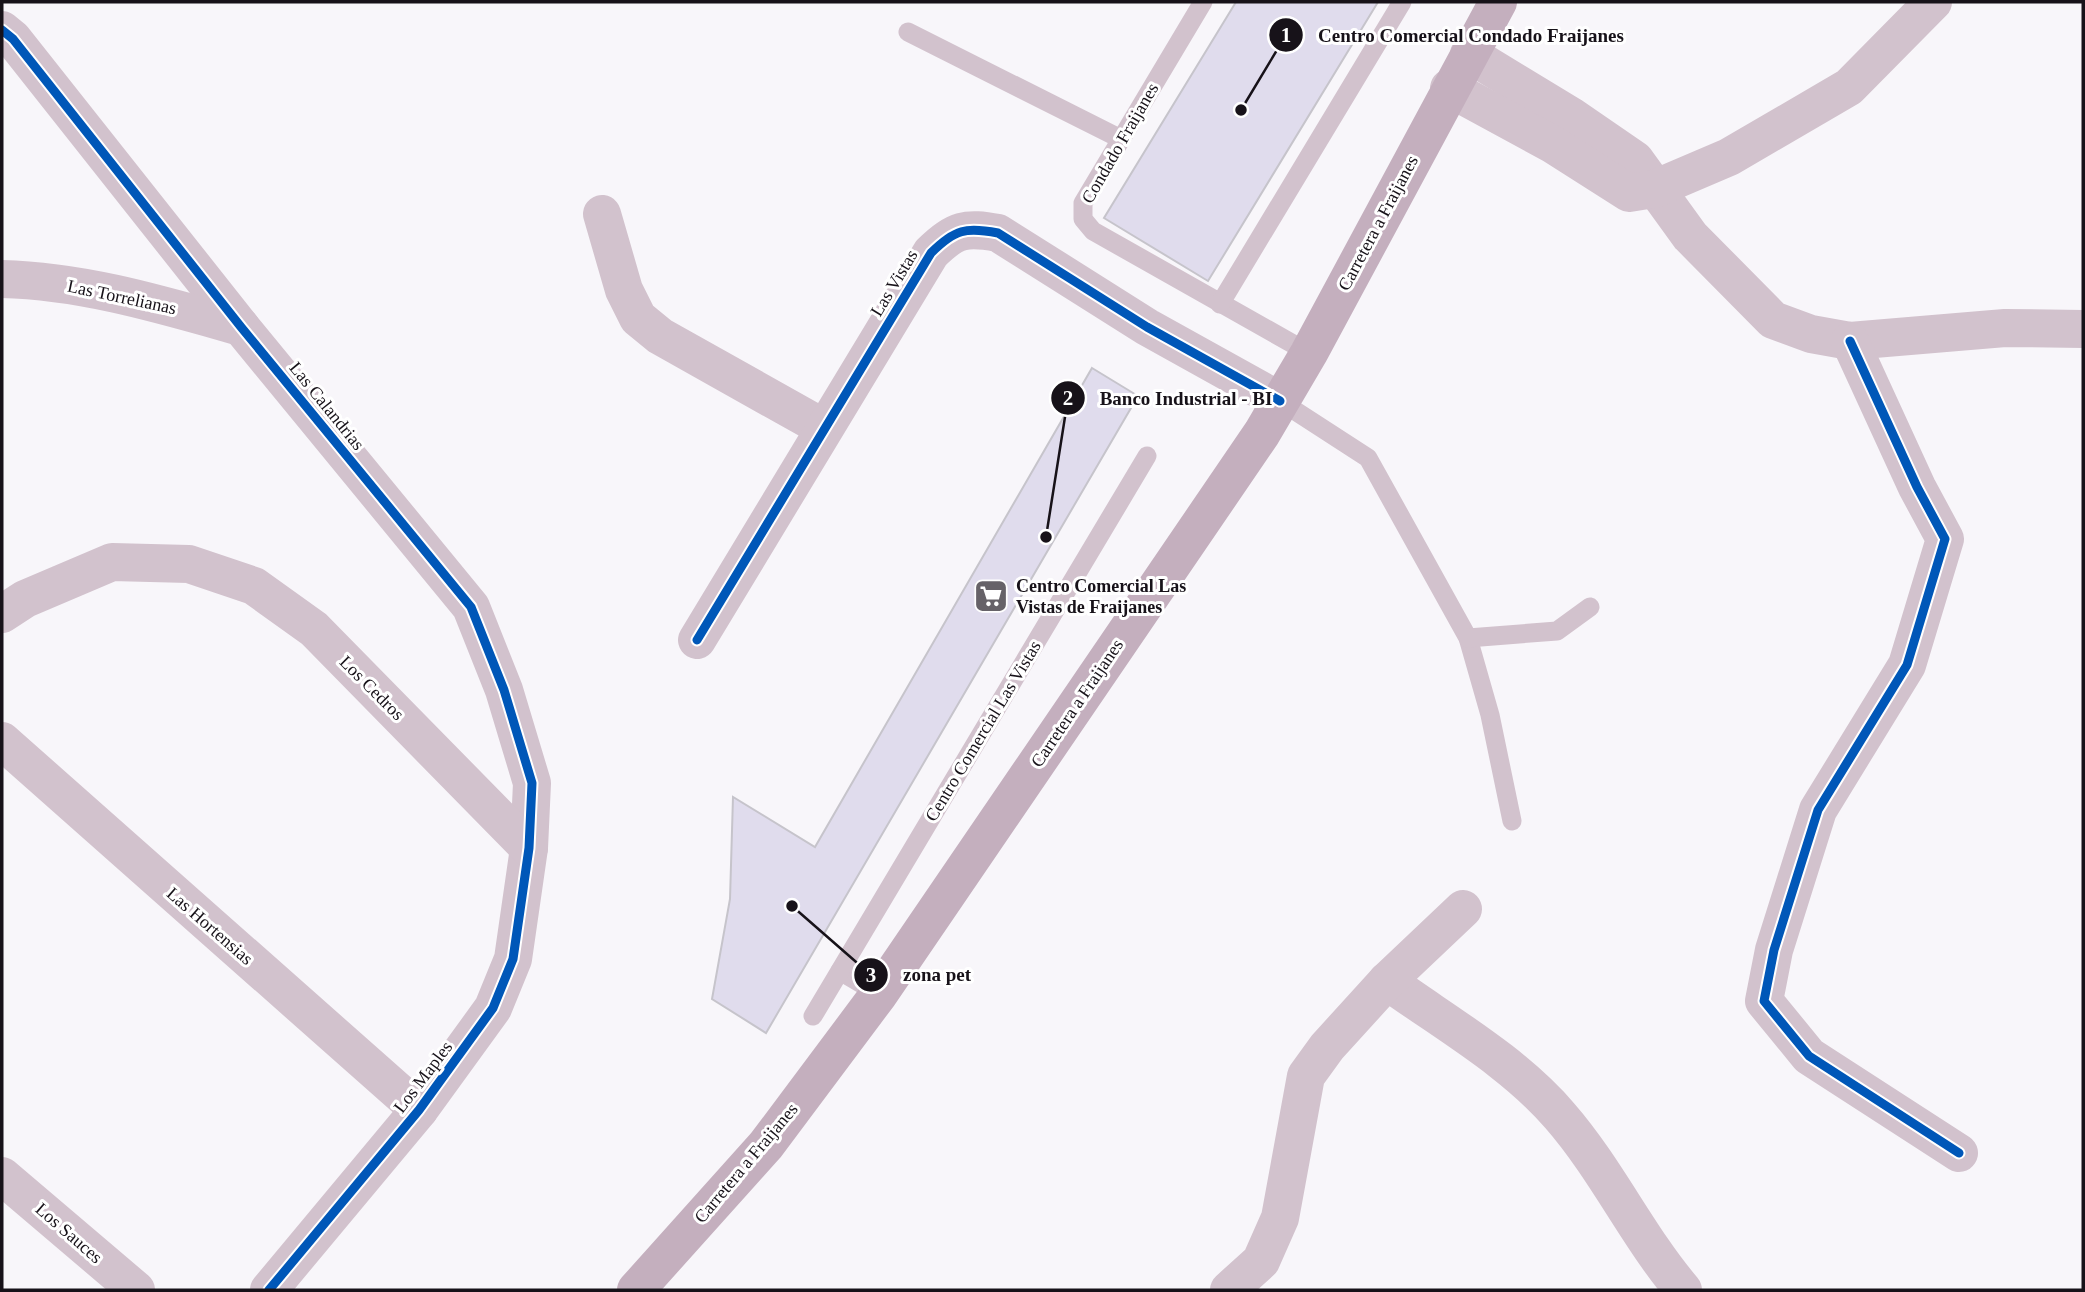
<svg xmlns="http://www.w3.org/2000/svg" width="2085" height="1292" font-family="'Times New Roman',serif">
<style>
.building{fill:#e0dced;stroke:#c6c4cb;stroke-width:2}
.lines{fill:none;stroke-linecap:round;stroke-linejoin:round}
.lane{stroke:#d2c2cd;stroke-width:19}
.street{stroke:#d2c2cd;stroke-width:38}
.primary{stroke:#c4afbe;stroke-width:38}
.cycleway-casing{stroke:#fff;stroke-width:13}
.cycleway{stroke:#0057b8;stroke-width:9}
.labels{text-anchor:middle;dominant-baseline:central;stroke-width:6;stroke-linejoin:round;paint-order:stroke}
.street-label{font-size:18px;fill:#171219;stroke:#fff}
.poi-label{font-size:18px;font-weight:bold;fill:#171219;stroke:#fff;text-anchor:start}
.leader{fill:none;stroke:#171219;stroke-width:2.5}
.callout-dot{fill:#171219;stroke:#fff;stroke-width:2.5}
.mark-label{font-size:21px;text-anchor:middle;font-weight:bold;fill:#fff}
.callout-label{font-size:19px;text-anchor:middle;font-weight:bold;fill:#171219;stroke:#fff;stroke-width:6;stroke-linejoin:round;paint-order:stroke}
</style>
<rect width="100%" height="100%" fill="#f8f6fa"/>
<!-- building -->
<g class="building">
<polygon points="1236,2 1378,2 1208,281 1104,218"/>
<polygon points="1092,368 1138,396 766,1033 712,999 730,899 733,797 815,847"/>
</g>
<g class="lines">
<!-- lane -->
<g class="lane">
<polyline points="1203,2 1083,203 1083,219 1093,231 1309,353"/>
<polyline points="908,32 1119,138"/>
<polyline points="1220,304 1402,2"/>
<polyline points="1280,401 1368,458 1468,638 1490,715 1512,821"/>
<polyline points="1468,638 1557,631 1590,607"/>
<polyline points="840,971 879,994"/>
<polyline points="813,1016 1147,456"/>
</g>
<!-- street -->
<g class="street">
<polyline points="2,30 13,39 241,327 471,607 504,690 532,783 529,848 513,959 493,1008 419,1110 269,1290"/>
<polyline points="1469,54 1571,116 1635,160 1690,236 1773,320 1811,334 1850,341 2005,328 2083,329"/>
<polyline points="1449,88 1552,144 1629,193 1654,189 1729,157 1849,87 1933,2"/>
<polyline points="602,214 624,290 638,318 660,336 824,428"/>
<path d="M2,279c82,2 161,26 239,48"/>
<polyline points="1850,341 1917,487 1945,539 1907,665 1818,810 1774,950 1764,1001 1809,1056 1959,1153"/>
<polyline points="2,614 25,599 112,562 189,564 254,586 314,629 529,848"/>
<path d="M697,640l234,-387c24,-24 35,-26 67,-20l149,94 133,74"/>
<polyline points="2,741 419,1110"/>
<path d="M1387,981c58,42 126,80 173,135 47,54 77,120 123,174"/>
<polyline points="2,1176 136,1290"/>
<polyline points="1229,1290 1261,1261 1280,1218 1306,1076 1327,1047 1387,981 1463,909"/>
</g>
<!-- primary -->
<polyline class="primary" points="636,1290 766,1145 879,994 1262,433 1309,353 1498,2"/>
<!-- cycleway casing -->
<g class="cycleway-casing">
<g id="cycleway">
<polyline points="2,30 13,39 241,327 471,607 504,690 532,783 529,848 513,959 493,1008 419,1110 269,1290"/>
<polyline points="1850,341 1917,487 1945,539 1907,665 1818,810 1774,950 1764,1001 1809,1056 1959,1153"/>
<path d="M697,640l234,-387c24,-24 35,-26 67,-20l149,94 133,74"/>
</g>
</g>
<!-- cycleway -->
<use href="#cycleway" class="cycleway"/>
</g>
<!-- icons -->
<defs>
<g id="supermarket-square" transform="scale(1.75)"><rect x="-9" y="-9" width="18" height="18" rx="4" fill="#666268" stroke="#fff"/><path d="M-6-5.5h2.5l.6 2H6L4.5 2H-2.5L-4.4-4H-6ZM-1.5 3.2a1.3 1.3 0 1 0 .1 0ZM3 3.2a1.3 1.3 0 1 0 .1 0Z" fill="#fff"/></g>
</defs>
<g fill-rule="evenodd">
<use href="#supermarket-square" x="991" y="596"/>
</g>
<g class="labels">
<!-- street labels -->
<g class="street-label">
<text transform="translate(1120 143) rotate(-60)">Condado Fraijanes</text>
<text transform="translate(1378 223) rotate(-62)">Carretera a Fraijanes</text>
<text transform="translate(894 283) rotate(-59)">Las Vistas</text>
<text transform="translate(122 297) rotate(12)">Las Torrelianas</text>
<text transform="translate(327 406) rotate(51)">Las Calandrias</text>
<text transform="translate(372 688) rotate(45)">Los Cedros</text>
<text transform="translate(1077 703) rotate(-56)">Carretera a Fraijanes</text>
<text transform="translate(983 731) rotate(-59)">Centro Comercial Las Vistas</text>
<text transform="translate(210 926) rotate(41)">Las Hortensias</text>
<text transform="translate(423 1077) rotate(-53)">Los Maples</text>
<text transform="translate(746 1163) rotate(-50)">Carretera a Fraijanes</text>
<text transform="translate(69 1233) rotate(41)">Los Sauces</text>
</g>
<!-- poi labels -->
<g class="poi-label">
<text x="1016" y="586">Centro Comercial Las<tspan x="1016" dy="21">Vistas de Fraijanes</tspan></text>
</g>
</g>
<!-- callouts -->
<path class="leader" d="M1241 110L1286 35M1046 537L1068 398M792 906L871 975"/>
<g class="callout-dot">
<circle cx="1241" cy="110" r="7"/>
<circle cx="1046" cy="537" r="7"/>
<circle cx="792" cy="906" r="7"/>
<circle cx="1286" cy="35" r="18"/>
<circle cx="1068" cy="398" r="18"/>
<circle cx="871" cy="975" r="18"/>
</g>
<g class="mark-label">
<text x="1286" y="42">1</text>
<text x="1068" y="405">2</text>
<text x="871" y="982">3</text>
</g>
<g class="callout-label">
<text x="1471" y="42">Centro Comercial Condado Fraijanes</text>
<text x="1186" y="405">Banco Industrial - BI</text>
<text x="937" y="981">zona pet</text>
</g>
<!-- border -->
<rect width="2085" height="1292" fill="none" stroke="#171219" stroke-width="7"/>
</svg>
